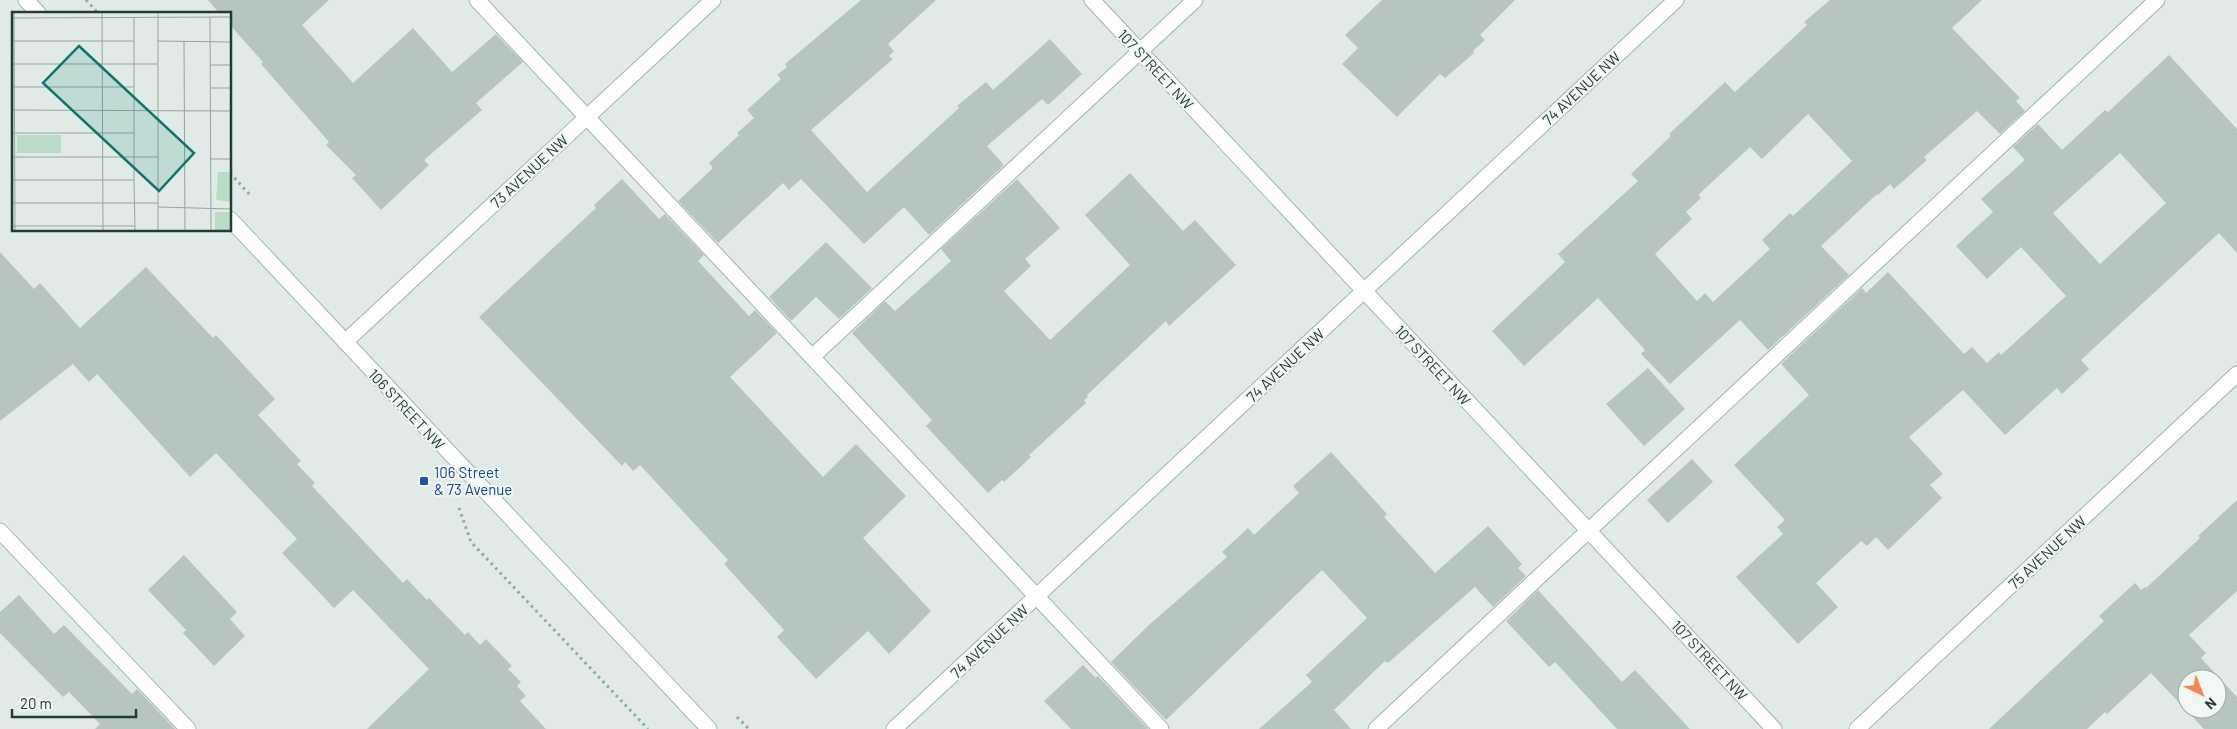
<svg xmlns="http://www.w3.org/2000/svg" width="2237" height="729" font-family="Barlow,sans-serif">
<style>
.building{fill:#b5c6c0;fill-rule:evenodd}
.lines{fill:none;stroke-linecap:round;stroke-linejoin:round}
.lane-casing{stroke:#a3b3ae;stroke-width:17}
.street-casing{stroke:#a3b3ae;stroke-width:17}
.secondary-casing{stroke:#9eb7b0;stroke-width:17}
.path{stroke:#7fb0a4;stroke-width:3;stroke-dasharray:2.5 4;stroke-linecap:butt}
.lane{stroke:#fff;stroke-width:15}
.street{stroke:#fff;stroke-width:15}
.secondary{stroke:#fff;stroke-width:15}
.transit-dot{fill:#1a4fb4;stroke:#f0f8f4;stroke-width:2}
.labels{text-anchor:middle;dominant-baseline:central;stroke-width:4;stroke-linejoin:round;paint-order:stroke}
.street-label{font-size:15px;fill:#203c36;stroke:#f0f8f4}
.transit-label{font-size:15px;fill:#164399;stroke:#f0f8f4;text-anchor:start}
.inset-road{fill:none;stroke:#93a5a0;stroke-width:1}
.view{fill:#0f766e;fill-opacity:0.15;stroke:#0f766e;stroke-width:2.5}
.inset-edge{fill:none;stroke:#203c36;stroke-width:2.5}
</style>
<rect width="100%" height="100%" fill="#e0ebe7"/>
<!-- building -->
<g class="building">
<polygon points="208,0 329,0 302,25 353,83 413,28 452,72 496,34 523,62 476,103 482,110 424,160 429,165 381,210 352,178 356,175 326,145 329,142 261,64 263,62 230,25 230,14 220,14"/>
<polygon points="861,0 936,0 888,44 894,51 889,56 893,59 811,130 867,192 959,108 957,106 986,82 993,90 1050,39 1082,74 1048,105 1042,99 987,146 1004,165 929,235 904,207 864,244 801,179 789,190 783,183 718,243 678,201 713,168 709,163 739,135 737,133 754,118 747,110 781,79 777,75 787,67 785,64"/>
<polygon points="1382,0 1515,0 1480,35 1485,40 1473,51 1474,53 1445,78 1440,74 1397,117 1342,64 1358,48 1345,35"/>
<path d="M1830,0h152l-30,28 68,70 -4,3 9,10 -25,23 -23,-23 -53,46 3,3 -33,29 -4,-5 -12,11 -1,-1 -56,52 28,29 -81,75 -28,-30 -70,64 -29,-30 4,-4 -47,-52 -74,68 -32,-35 73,-69 -7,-8 80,-73 -7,-7 40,-38 -2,-2 56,-52 10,10 72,-67 -3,-3zM1808,114l44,47 -59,55 -3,-3 -28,27 8,9 -57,53 -8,-9 -8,8 -42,-47 37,-35 -6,-7 15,-14 -3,-3 52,-48 12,12z"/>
<path d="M2169,55l68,74v124l-18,-20 -138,127 8,9 -27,25 -5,-6 -52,47 -42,-45 -54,47 34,37 -13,11 12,13 -54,52 -12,-13 -9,9 -6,-5 -45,42 22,24 -40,37 -62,-67 47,-43 -6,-7 8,-7 -51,-55 75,-70 -28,-31 81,-76 4,5 22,-21 76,82 8,-7 15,16 12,-11 2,3 65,-59 -45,-49 -34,32 -31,-33 37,-34 -12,-13 44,-39 -12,-13 25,-23 24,26 43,-40 3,2zM2120,153l46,50 -66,61 -47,-51z"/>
<polygon points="1130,173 1183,231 1195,220 1236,265 1169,326 1166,321 1087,395 1088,397 1084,400 1086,403 1029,455 1031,457 1004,482 1002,480 988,493 926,426 932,420 852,333 885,301 895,311 951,261 941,249 1017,179 1060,228 1025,259 1031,266 1004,291 1050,340 1130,265 1085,215"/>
<polygon points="622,179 659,219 665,214 704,255 698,261 749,316 755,310 777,333 730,377 823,477 856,444 906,496 863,538 931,611 889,654 868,631 816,679 777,637 784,630 724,564 728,560 640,465 633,471 625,462 622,466 479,317 596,208 594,205"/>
<polygon points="826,242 872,288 839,319 816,297 791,321 769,297"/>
<polygon points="0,252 34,289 40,283 80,328 146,267 213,338 216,335 275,399 258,415 301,461 297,464 315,483 312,486 403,583 407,579 427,600 429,598 465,635 468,632 480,645 486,639 512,666 508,669 521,682 517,686 526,696 520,701 546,729 367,729 429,669 353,590 334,608 282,553 297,539 216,453 190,477 97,374 89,382 73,364 0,421"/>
<polygon points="1648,368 1685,409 1644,446 1606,404"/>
<polygon points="1331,452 1387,514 1384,517 1435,573 1488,526 1522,564 1518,568 1526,576 1493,607 1475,587 1388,663 1385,661 1334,710 1351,729 1259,729 1312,682 1306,675 1367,618 1322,570 1166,720 1111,662 1150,624 1227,557 1222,552 1248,528 1254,535 1299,493 1293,486"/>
<polygon points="1692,459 1713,482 1668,523 1647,500"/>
<path d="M2237,500v91l-48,44 17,18 -5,5 36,39v32h-33l-53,-56 -44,41 -2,-2 -18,17h-98l115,-108 -5,-5 36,-33 6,7 4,-3 1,1 54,-50 -2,-2zM2187,679h30v30h-30z"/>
<polygon points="184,555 237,612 230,619 245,636 214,666 183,633 186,630 148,590"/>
<polygon points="1538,590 1622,682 1635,670 1690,729 1617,729 1555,662 1549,667 1506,621"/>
<polygon points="19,595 54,634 64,625 132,694 137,689 175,729 95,729 100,724 69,692 63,697 0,633 0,612"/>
<polygon points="1083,665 1096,678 1098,676 1148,729 1071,729 1044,701"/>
</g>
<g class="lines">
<!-- lane casing -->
<g class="lane-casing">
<g id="lane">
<polyline points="477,0 1161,729"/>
<polyline points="812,357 1195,0"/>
<polyline points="0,531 188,729"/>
<polyline points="1376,729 2157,0"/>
</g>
</g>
<!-- street casing -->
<g class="street-casing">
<g id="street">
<polyline points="1092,0 1774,729"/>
<polyline points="345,342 713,0"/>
<polyline points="894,729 1676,0"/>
<polyline points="1857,729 2237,374"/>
</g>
</g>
<!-- secondary casing -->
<g class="secondary-casing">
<g id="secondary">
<polyline points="26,0 39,14"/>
<polyline points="230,219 709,729"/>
</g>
</g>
<!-- path -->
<g class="path">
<polyline points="86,0 99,14"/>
<polyline points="230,173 250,195"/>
<polyline points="459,508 471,542 648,729"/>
<polyline points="737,717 749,729"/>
</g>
<!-- lane -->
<use href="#lane" class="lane"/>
<!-- street -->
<use href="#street" class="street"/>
<!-- secondary -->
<use href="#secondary" class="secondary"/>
</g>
<!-- markers -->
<rect class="transit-dot" x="419" y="476" width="10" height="10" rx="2.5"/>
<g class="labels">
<!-- street labels -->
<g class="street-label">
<text transform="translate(1156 69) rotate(47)">107 STREET NW</text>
<text transform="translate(1581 88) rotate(-43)">74 AVENUE NW</text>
<text transform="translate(529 171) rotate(-43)">73 AVENUE NW</text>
<text transform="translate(1285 365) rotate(-43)">74 AVENUE NW</text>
<text transform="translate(1433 365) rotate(47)">107 STREET NW</text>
<text transform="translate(407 409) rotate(47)">106 STREET NW</text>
<text transform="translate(2047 552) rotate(-43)">75 AVENUE NW</text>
<text transform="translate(989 641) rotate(-43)">74 AVENUE NW</text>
<text transform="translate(1710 660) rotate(47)">107 STREET NW</text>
</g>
<!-- transit labels -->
<g class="transit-label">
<text x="434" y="472">106 Street<tspan x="434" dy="17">&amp; 73 Avenue</tspan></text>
</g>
</g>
<!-- overview -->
<g transform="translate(12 12)">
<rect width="219" height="219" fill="#e0ebe7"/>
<path d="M206,160h13v30l-15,-2z" fill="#b8ddc4"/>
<path d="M5,123h44v18h-44zM203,200h16v19h-16z" fill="#b8ddc4"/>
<path class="inset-road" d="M2,0l1,219M90,0l1,219M198,5l1,214M0,6l219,-1M0,29h122M145,29l74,1M172,29l1,190M0,52h145M199,53h20M0,75h122M199,76h20M0,98l219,1M0,121h122M0,145h146M199,147h20M0,168h122v-162M122,168l1,51M0,191h146M146,195l73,2M0,214h123M146,219v-219"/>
<path class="view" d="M67,34l115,107 -35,38 -116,-108z"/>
<rect width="219" height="219" class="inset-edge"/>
</g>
<!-- north arrow -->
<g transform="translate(2202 694) rotate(137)"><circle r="24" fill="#f0f8f4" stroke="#9dada8"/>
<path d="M0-4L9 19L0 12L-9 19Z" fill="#f68553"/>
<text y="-8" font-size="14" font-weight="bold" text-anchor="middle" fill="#203c36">N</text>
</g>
<!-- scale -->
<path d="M12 709v8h124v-8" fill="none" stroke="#203c36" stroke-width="2.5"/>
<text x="20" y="709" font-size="15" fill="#203c36" stroke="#f0f8f4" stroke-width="4" paint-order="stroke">20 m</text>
</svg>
